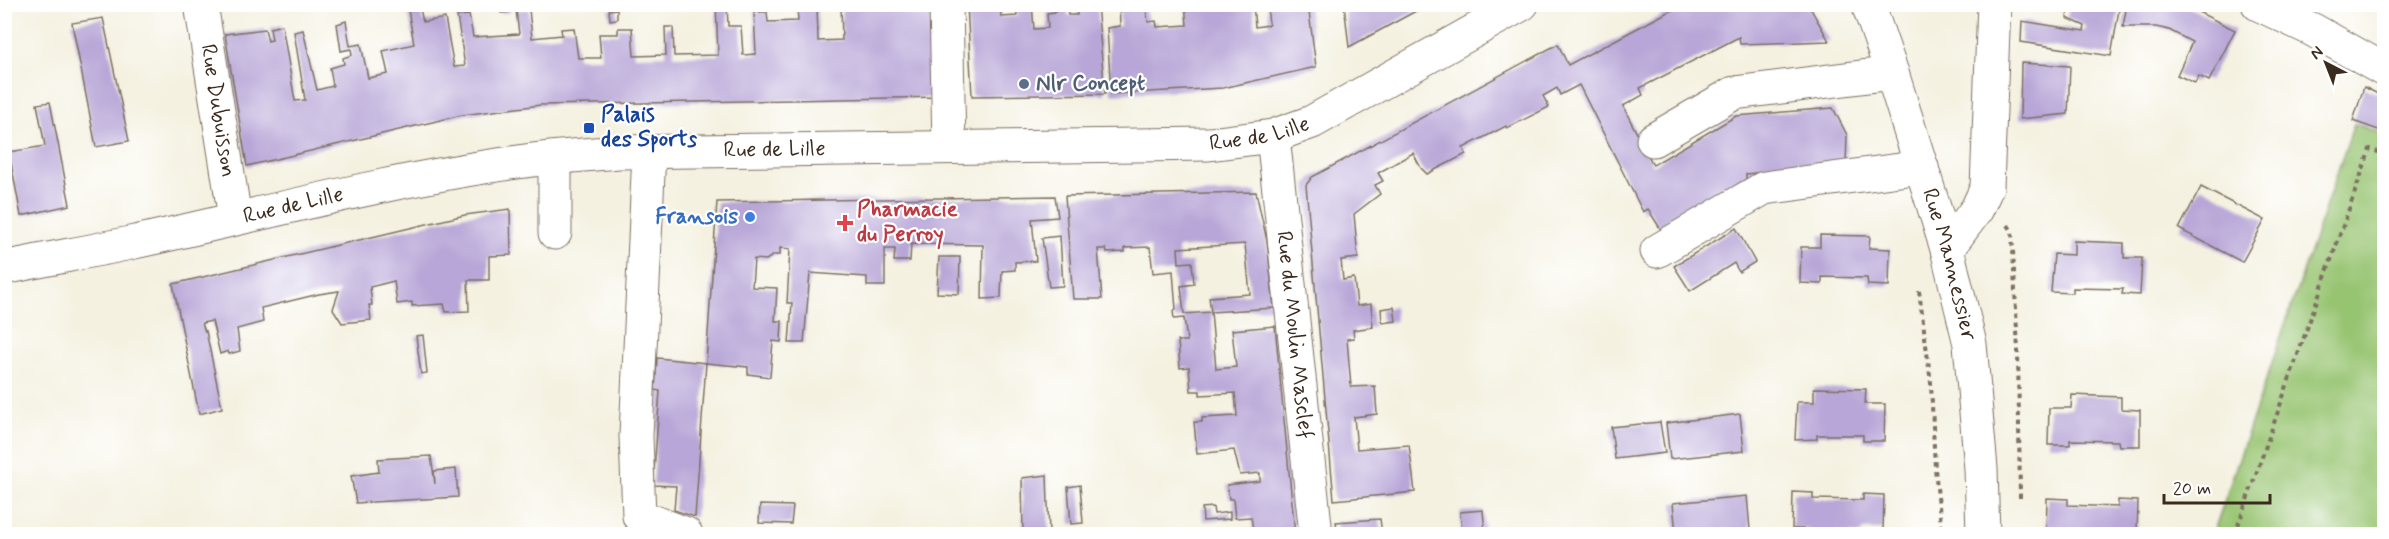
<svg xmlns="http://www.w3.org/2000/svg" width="2389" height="539" font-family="Mynerve,sans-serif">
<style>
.green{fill:#97c471;stroke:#697748;stroke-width:1.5}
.building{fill:#b7a6d7}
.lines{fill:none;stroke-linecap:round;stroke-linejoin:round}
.minor-casing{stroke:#7c7062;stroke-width:35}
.major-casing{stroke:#7c7062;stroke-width:35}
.path{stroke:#7c7062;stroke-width:4;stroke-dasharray:4.5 4.5;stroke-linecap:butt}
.minor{stroke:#fff;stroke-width:33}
.major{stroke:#fff;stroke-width:33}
.service-dot{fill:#5c6f8a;stroke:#fff;stroke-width:2}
.transit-dot{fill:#1a4fb4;stroke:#fff;stroke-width:2}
.shop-dot{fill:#3f7fe0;stroke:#fff;stroke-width:2}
.health-dot{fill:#e0444e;stroke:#fff;stroke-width:2}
.labels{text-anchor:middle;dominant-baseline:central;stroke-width:4.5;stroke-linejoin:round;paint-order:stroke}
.service-label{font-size:22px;font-weight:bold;fill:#4e5e75;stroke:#fff;text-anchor:start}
.street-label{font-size:22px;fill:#3b2a1e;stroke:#fff}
.transit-label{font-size:22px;font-weight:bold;fill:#164399;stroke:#fff;text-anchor:start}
.health-label{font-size:22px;font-weight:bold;fill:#be3a42;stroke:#fff;text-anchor:start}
.shop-label{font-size:22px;font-weight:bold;fill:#366cbe;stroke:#fff;text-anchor:end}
</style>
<rect width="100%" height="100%" fill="#fff"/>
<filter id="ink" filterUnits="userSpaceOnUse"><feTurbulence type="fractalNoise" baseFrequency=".0167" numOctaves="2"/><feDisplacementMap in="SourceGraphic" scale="12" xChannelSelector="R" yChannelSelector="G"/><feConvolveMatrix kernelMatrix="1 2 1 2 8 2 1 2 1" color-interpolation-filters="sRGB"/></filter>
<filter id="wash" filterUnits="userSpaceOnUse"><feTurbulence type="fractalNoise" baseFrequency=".008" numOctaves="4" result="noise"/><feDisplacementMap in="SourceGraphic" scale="24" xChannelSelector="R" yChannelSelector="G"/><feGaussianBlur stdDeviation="1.35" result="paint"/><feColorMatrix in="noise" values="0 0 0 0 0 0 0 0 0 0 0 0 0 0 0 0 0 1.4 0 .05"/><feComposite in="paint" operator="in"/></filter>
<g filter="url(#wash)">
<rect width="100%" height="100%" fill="#f4f1e0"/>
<!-- green -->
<polygon class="green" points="2354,124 2384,134 2384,534 2213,534"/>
<g id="blocks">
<!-- building -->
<g class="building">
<polygon points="407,4 419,4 423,22 445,18 454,67 465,66 457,16 469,15 473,37 519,34 516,10 529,9 532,38 562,35 561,29 574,28 578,58 601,58 599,34 618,34 618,28 632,28 634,56 666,55 665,27 673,27 674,56 718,55 716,4 727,4 728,26 741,26 743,55 756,54 754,12 767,12 768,22 798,21 797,4 817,4 818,41 842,40 841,4 939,4 941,97 541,105 462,115 247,166 225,34 265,29 268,41 272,40 270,28 282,25 295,101 305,100 294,32 303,30 317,90 333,86 330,68 344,64 343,58 352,55 351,49 341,51 337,24 346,21 350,46 361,44 368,78 388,74 383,51 414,44"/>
<polygon points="500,4 509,4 510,12 501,13"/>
<polygon points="967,4 1000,4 1001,17 1017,16 1016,4 1032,4 1034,29 1048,28 1047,13 1055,12 1055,4 1067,4 1068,15 1077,15 1076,9 1087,8 1087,4 1097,4 1105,94 972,96"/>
<polygon points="1119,4 1146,4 1148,22 1156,21 1157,27 1187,25 1185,4 1253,4 1255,27 1269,25 1267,4 1308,4 1316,67 1223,88 1111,94 1107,28 1120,26"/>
<polygon points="1344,4 1429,4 1349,47"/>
<polygon points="1683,4 1808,4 1829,41 1740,44 1739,37 1640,88 1643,95 1623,106 1653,165 1736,116 1833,108 1847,135 1846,164 1746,174 1746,179 1663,233 1648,209 1643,212 1579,85 1560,95 1557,88 1543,96 1549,107 1507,128 1506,126 1463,148 1466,154 1427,174 1421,168 1413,153 1378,173 1383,181 1375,185 1380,194 1354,214 1358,258 1341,260 1343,280 1354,278 1357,306 1371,304 1373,327 1353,330 1354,338 1347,339 1351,387 1375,386 1377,414 1354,417 1357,449 1409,445 1415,492 1334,500 1306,185 1312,177 1558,44 1568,65"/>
<polygon points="2069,4 2120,4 2111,56 2021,42 2022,21 2084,31 2085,26 2067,18"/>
<polygon points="2127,4 2182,4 2235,30 2209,81 2199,76 2195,83 2177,75 2192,42 2169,30 2156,27 2123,27"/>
<polygon points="617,9 617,19 610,20 609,10"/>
<polygon points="103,18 129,141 96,147 72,23"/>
<polygon points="2021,63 2070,66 2068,114 2020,119"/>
<polygon points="2364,87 2384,97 2384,132 2353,121"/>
<polygon points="50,102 70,205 21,216 9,152 45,146 37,104"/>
<polygon points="2201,187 2265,220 2242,262 2179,229"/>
<polygon points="1256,192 1267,241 1274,308 1211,312 1209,297 1250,294 1245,244 1178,248 1179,263 1192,262 1194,284 1181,286 1184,314 1211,312 1216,369 1236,367 1232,330 1275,326 1295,534 1220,534 1253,530 1251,517 1235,518 1233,499 1229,499 1227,485 1260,481 1260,473 1240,475 1234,450 1197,454 1194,422 1202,422 1202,418 1237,416 1235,393 1200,395 1200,391 1191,391 1189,367 1180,368 1178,341 1187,341 1184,318 1174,319 1173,311 1176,310 1173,271 1153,273 1150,247 1125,248 1125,252 1107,253 1106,249 1098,249 1102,299 1073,299 1065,196"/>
<polygon points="1055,196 1058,217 1032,219 1036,261 1015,262 1015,270 1002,271 1001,298 982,299 983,245 911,244 910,261 894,261 895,249 885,249 885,286 867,286 867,277 810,273 804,343 789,343 792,303 787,303 790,249 780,248 780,255 774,255 766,260 754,259 752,287 777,288 775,321 782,321 781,342 773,341 770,377 748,374 748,367 706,363 717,202"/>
<polygon points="510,209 511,255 489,256 489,280 468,280 469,311 446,312 444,304 412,306 412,302 397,304 394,281 370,287 372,305 369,305 371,320 342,323 333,309 339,291 319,294 261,308 263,322 237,329 240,351 229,354 228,351 220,354 212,321 202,323 205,332 206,331 222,408 199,414 173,284 465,215"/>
<polygon points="1736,228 1755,262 1739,272 1734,263 1690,291 1674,266"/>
<polygon points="1820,235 1870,236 1869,248 1890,249 1889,286 1868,285 1867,278 1822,277 1822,284 1800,283 1801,247 1820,247"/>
<polygon points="1060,236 1063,286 1049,287 1042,238"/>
<polygon points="2074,241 2124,243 2124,258 2142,258 2140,295 2122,294 2123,289 2073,288 2073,293 2051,292 2054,254 2074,255"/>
<polygon points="939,257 960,257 959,294 937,293"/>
<polygon points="1394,307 1396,321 1382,323 1381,309"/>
<polygon points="423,335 427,373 421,374 416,336"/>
<polygon points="657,358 706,363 695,517 674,510 676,486 653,485 660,391 655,390"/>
<polygon points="1814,388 1866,389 1865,404 1885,404 1884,441 1863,441 1863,435 1817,435 1817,439 1795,440 1797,402 1814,402"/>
<polygon points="2072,395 2121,397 2121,409 2140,410 2140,446 2119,446 2118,441 2070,440 2070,445 2048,445 2049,408 2071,408"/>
<polygon points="1740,414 1744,451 1670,459 1666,423"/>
<polygon points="1660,422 1665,453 1615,459 1611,427"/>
<polygon points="431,456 435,484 434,471 456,469 458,497 356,503 351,476 379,472 378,459"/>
<polygon points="1047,475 1049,534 1023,534 1022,478"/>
<polygon points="1080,485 1083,523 1071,524 1068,487"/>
<polygon points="1793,492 1813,493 1813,499 1863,500 1863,494 1884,495 1883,530 1862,530 1862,534 1809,534 1809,529 1792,529"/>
<polygon points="1747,496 1750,530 1711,534 1676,534 1673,503"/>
<polygon points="2047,498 2068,499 2068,505 2118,507 2118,500 2138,501 2137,534 2046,534"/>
<polygon points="760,505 793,506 791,524 759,523"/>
<polygon points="1213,507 1214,514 1230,512 1230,519 1203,521 1202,508"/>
<polygon points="1483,510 1485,534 1462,534 1460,512"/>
<polygon points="1380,519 1382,534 1338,534 1336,522"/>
</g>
</g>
</g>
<g filter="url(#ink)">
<use href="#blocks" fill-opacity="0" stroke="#7c7062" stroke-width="1.5"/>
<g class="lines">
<!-- minor casing -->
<g class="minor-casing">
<g id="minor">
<path id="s1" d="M201,4l34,214"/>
<polyline points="946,4 949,147"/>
<path id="s2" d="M1868,4l24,69 55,176 23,95 11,125 2,65"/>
<polyline points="2258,4 2313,30 2384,70"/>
<path id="s3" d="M1273,136l43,398"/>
<polyline points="1653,140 1734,93 1892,73"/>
<polyline points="649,152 636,436 639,516 686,534"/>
<polyline points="555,233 555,158"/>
<polyline points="1947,249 1977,209 1987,187 1994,4"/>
<polyline points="1657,251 1764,188 1922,167"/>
</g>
</g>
<!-- major casing -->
<g class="major-casing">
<g id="major">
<path id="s4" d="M4,268c42,-9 84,-16 126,-25 129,-28 257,-63 388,-81 33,-5 67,-7 100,-10l591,-8 64,-8 39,-14 210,-118"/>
</g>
</g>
<!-- path -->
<g class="path">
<polyline points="2008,225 2012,231 2018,351 2020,498"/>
<polyline points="1919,291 1931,383 1935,469 1942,534"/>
<polyline points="2235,534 2370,149 2384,154"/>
</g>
<!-- minor -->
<use href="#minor" class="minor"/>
<!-- major -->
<use href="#major" class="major"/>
</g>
</g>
<!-- markers -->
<circle class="service-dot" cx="1024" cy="84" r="6"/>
<rect class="transit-dot" x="583" y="122" width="12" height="12" rx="3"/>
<circle class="shop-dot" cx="750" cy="217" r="6"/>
<path class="health-dot" d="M842 214h6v6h6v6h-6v6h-6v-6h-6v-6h6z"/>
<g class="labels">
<!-- service labels -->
<g class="service-label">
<text x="1036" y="84">Nlr Concept</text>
</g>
<!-- street labels -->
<g class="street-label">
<text stroke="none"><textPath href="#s1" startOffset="108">Rue Dubuisson</textPath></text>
<text stroke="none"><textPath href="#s4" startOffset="1268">Rue de Lille</textPath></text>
<text stroke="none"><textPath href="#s4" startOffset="782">Rue de Lille</textPath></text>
<text stroke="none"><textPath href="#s4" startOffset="296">Rue de Lille</textPath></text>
<text stroke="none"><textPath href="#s2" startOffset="273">Rue Mannessier</textPath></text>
<text stroke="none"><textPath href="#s3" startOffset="200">Rue du Moulin Masclef</textPath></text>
</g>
<!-- transit labels -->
<g class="transit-label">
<text x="601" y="115">Palais<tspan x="601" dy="25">des Sports</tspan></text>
</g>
<!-- health labels -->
<g class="health-label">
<text x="857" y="210">Pharmacie<tspan x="857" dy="25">du Perroy</tspan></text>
</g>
<!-- shop labels -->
<g class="shop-label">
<text x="738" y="217">Fransois</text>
</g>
</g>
<!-- margin -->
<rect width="2389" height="539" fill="none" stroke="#fff" stroke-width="24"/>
<!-- north arrow -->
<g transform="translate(2326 63) rotate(318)" stroke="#ffffff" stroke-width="4.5" paint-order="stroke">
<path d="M0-4.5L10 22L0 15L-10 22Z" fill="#3b2a1e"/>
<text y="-9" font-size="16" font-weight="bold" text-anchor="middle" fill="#3b2a1e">N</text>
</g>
<!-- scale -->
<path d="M2164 494v9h106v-9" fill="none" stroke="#3b2a1e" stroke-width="3"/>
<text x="2173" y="494" font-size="18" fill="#3b2a1e" stroke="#ffffff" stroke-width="4.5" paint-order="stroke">20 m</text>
</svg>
